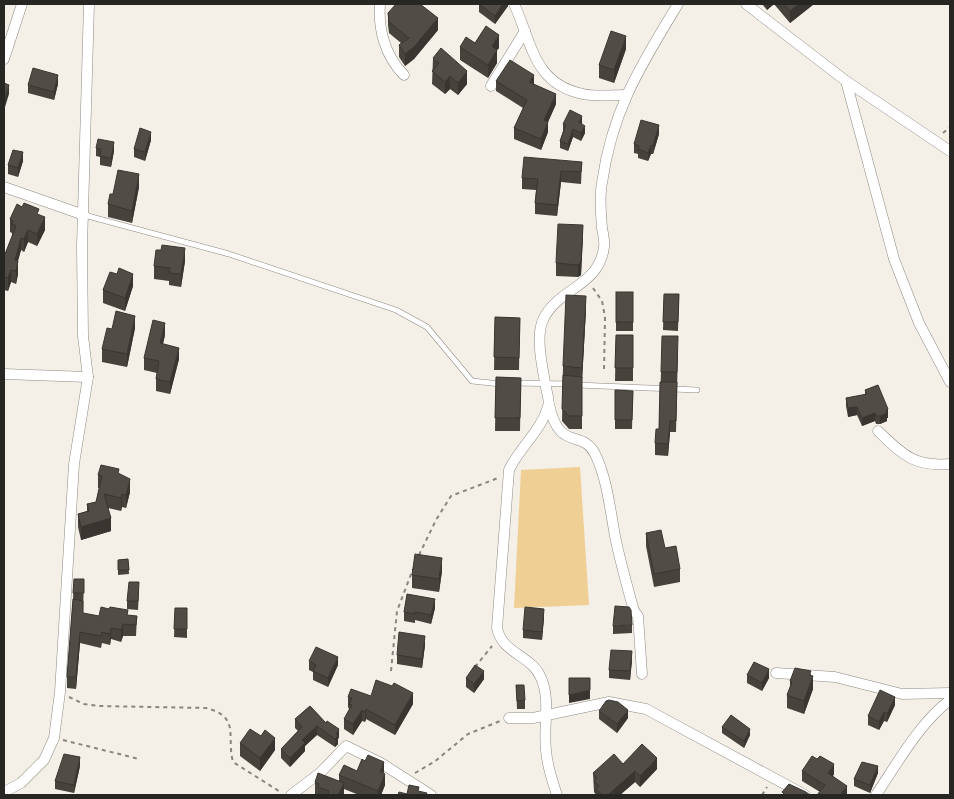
<svg xmlns="http://www.w3.org/2000/svg" width="954" height="799" font-family="'Asap Condensed',sans-serif">
<style>
.green{fill:#f0cf94}
.lines{fill:none;stroke-linecap:round;stroke-linejoin:round}
.lane-casing{stroke:#8e8a82;stroke-width:6}
.street-casing{stroke:#8e8a82;stroke-width:11}
.path{stroke:#898680;stroke-width:2;stroke-dasharray:4 4;stroke-linecap:butt}
.lane{stroke:#fff;stroke-width:5}
.street{stroke:#fff;stroke-width:10}
.wall{fill:#46423c}
.shaded-wall{fill:#393631}
.building{fill:#514d46;stroke:#393631}
</style>
<rect width="100%" height="100%" fill="#f4efe7"/>
<!-- green -->
<polygon class="green" points="580,467 589,605 514,608 521,470"/>
<g class="lines">
<!-- lane casing -->
<g class="lane-casing">
<g id="lane">
<polyline points="84,215 229,254 396,310 427,327 472,381 501,384"/>
<polyline points="515,383 569,384"/>
<polyline points="577,385 697,390"/>
</g>
</g>
<!-- street casing -->
<g class="street-casing">
<g id="street">
<path d="M380,4c-2,25 5,52 24,71"/>
<path d="M514,4c18,38 19,80 69,90 13,3 29,1 42,1"/>
<polyline points="746,4 846,81 950,151"/>
<polyline points="4,59 22,4"/>
<polyline points="846,81 894,259 919,323 950,382"/>
<polyline points="491,86 525,31"/>
<polyline points="4,187 84,215"/>
<polyline points="4,374 88,377"/>
<path d="M549,404c10,49 33,24 46,50 12,24 15,55 20,82 5,25 12,50 19,75l4,5 4,58"/>
<path d="M878,431c25,24 36,36 72,33"/>
<polyline points="776,673 835,677 902,694 950,693"/>
<polyline points="509,718 533,718 609,702 646,709 805,795"/>
<polyline points="4,792 21,783 44,760 54,738 60,692 74,464 88,377 83,336 82,246 89,4"/>
<polyline points="291,795 321,772 346,746 381,763 431,795"/>
<path d="M557,795c-5,-15 -10,-29 -11,-45 -3,-23 5,-50 -5,-72 -9,-23 -39,-24 -44,-50l12,-158c10,-22 33,-40 39,-64 2,-5 -1,-13 -2,-18 -3,-18 -11,-51 -3,-68 14,-32 56,-33 61,-73 1,-6 -1,-13 -2,-19 -1,-15 -3,-30 0,-45 10,-73 39,-118 76,-179"/>
<path d="M876,795c20,-30 45,-74 74,-95"/>
</g>
</g>
<!-- path -->
<g class="path">
<polyline points="943,133 950,127"/>
<polyline points="593,288 602,301 605,317 604,370"/>
<polyline points="419,555 436,520 451,496 498,478"/>
<polyline points="475,667 492,646"/>
<polyline points="391,671 397,611 413,569"/>
<path d="M69,697l15,7 15,2 107,2c35,9 20,28 27,54l49,31"/>
<polyline points="63,740 139,759"/>
<polyline points="415,773 434,762 468,734 500,721"/>
<polyline points="762,795 767,787"/>
</g>
<!-- lane -->
<use href="#lane" class="lane"/>
<!-- street -->
<use href="#street" class="street"/>
</g>
<!-- wall -->
<g class="wall">
<polygon points="421,4 438,30 414,59 405,66 399,57 399,45 401,43 389,33 388,25 388,13"/>
<polygon points="479,4 508,4 508,6 495,24 479,12"/>
<polygon points="762,4 814,4 790,23 774,4 767,10"/>
<polygon points="460,47 499,48 497,50 497,63 488,78 460,60"/>
<polygon points="626,49 614,83 599,78 599,65"/>
<polygon points="433,58 467,84 458,95 450,89 445,94 432,84"/>
<polygon points="496,81 534,84 556,104 548,122 548,132 541,150 514,139 514,128 523,108 496,91"/>
<polygon points="58,84 54,100 28,93 28,85"/>
<polygon points="563,124 582,124 585,133 581,141 573,137 568,151 560,148 560,141 563,131"/>
<polygon points="659,134 653,154 651,154 648,161 638,158 638,154 634,153 634,144"/>
<polygon points="151,140 145,161 134,157 134,149"/>
<polygon points="96,148 114,151 111,167 100,165 100,157 96,156"/>
<polygon points="23,161 18,177 8,174 8,165"/>
<polygon points="582,162 581,184 561,182 557,216 535,214 535,203 536,190 522,189 522,178"/>
<polygon points="139,187 132,223 108,217 108,204 113,194"/>
<polygon points="39,214 45,230 37,246 28,242 24,252 21,250 18,261 18,274 16,284 11,282 8,291 4,290 4,254 5,254 12,237 12,233 10,232 10,219"/>
<polygon points="583,238 581,275 578,277 556,276 556,263"/>
<polygon points="185,261 181,287 169,285 169,281 154,279 154,266"/>
<polygon points="117,274 133,286 125,311 103,303 103,290"/>
<rect x="616" y="292" width="17" height="39"/>
<polygon points="664,294 679,294 678,331 663,330"/>
<polygon points="586,309 582,381 582,429 569,429 562,421 563,366"/>
<polygon points="495,317 520,318 519,370 494,370"/>
<polygon points="135,328 127,367 102,362 102,349 112,329"/>
<polygon points="165,335 163,344 179,359 170,394 156,391 156,379 157,373 144,370 144,358"/>
<polygon points="616,335 633,335 633,381 615,381"/>
<polygon points="678,349 676,432 670,432 668,456 655,455 655,443 659,429 661,372"/>
<polygon points="496,377 521,378 520,431 495,431"/>
<polygon points="615,390 633,391 632,429 615,429"/>
<polygon points="865,390 888,418 887,418 887,421 880,424 876,424 875,421 862,426 857,415 848,417 846,406 846,398 865,395"/>
<polygon points="119,474 130,492 126,508 122,507 121,511 108,508 111,531 81,540 78,527 78,514 87,511 87,504 96,502 99,488 98,488 98,475"/>
<polygon points="646,533 680,569 680,582 654,587 646,546"/>
<polygon points="128,559 129,574 118,575 118,560"/>
<polygon points="442,571 439,592 412,588 412,575"/>
<polygon points="74,579 84,579 83,613 99,616 137,616 136,636 123,636 121,642 111,639 110,645 102,643 101,648 80,643 76,689 67,688 67,677 73,599"/>
<polygon points="139,591 138,610 127,609 127,601"/>
<polygon points="175,608 187,608 187,638 174,637"/>
<polygon points="435,608 431,624 415,620 415,623 404,621 404,612"/>
<polygon points="544,617 542,640 523,638 523,630"/>
<polygon points="632,625 632,633 613,634 613,626"/>
<polygon points="425,645 422,668 397,664 397,655"/>
<polygon points="632,660 630,680 609,678 609,670"/>
<polygon points="309,661 338,665 328,687 313,680 313,672 309,670"/>
<polygon points="747,675 769,678 762,691 747,683"/>
<polygon points="811,675 813,689 804,714 787,708 787,695 790,687 790,681"/>
<polygon points="466,678 484,679 474,693 466,687"/>
<polygon points="516,685 525,700 525,709 517,709"/>
<polygon points="371,696 413,704 395,735 366,719 365,722 362,721 353,735 344,729 344,719 349,709 348,707 348,697"/>
<polygon points="895,705 887,722 884,721 879,730 868,725 868,716"/>
<polygon points="310,706 339,737 338,739 338,744 335,747 317,735 305,746 305,751 290,767 281,758 281,749 298,731 295,728 295,719"/>
<polygon points="599,711 628,718 617,733 599,719"/>
<polygon points="722,727 750,735 744,748 722,733"/>
<polygon points="261,736 275,750 260,771 240,756 240,743"/>
<polygon points="623,764 657,769 640,787 635,782 620,795 596,795 594,792 593,773"/>
<polygon points="80,766 74,793 55,789 55,781"/>
<polygon points="802,771 834,774 833,776 847,795 820,792 802,781"/>
<polygon points="384,773 385,785 381,795 359,795 344,789 344,795 318,795 315,794 315,782 339,781 339,775"/>
<polygon points="878,773 870,793 854,786 854,779"/>
</g>
<!-- shaded-wall -->
<g class="shaded-wall">
<polygon points="503,4 508,4 508,6 495,24 495,16"/>
<polygon points="767,4 774,4 767,10"/>
<polygon points="799,4 814,4 790,23 790,11"/>
<polygon points="438,18 438,30 414,59 405,66 405,54"/>
<polygon points="499,35 499,48 497,50 497,63 488,78 488,65 492,46"/>
<polygon points="626,36 626,49 614,83 614,70"/>
<polygon points="467,71 467,84 458,95 458,83"/>
<polygon points="58,75 58,84 54,100 54,92"/>
<polygon points="534,75 534,85 529,82"/>
<polygon points="450,76 450,89 445,94 445,82"/>
<polygon points="9,85 9,94 5,107 5,98"/>
<polygon points="556,94 556,104 544,131 544,120"/>
<polygon points="582,116 582,123 579,130 579,122"/>
<polygon points="548,122 548,132 541,150 541,139"/>
<polygon points="659,125 659,134 653,154 653,146"/>
<polygon points="585,126 585,133 581,141 581,133"/>
<polygon points="573,129 573,137 568,151 568,144"/>
<polygon points="151,132 151,140 145,161 145,152"/>
<polygon points="114,142 114,151 111,167 111,158"/>
<polygon points="651,145 651,154 648,161 648,153"/>
<polygon points="23,152 23,161 18,177 18,168"/>
<polygon points="561,171 561,182 557,216 557,205"/>
<polygon points="139,174 139,187 132,223 132,211"/>
<polygon points="45,217 45,230 37,246 37,234"/>
<polygon points="583,225 581,275 578,277 578,265"/>
<polygon points="28,230 28,242 24,252 24,239"/>
<polygon points="21,238 21,250 15,271 15,260"/>
<polygon points="185,248 185,261 181,287 181,274"/>
<polygon points="18,261 18,274 16,284 16,271"/>
<polygon points="11,270 11,282 8,291 8,278"/>
<polygon points="133,274 133,286 125,311 125,298"/>
<polygon points="586,296 586,309 582,381 582,368"/>
<polygon points="135,316 135,328 127,367 127,354"/>
<polygon points="165,323 165,335 160,355 160,343"/>
<polygon points="179,348 179,359 170,394 170,382"/>
<polygon points="857,407 857,415 848,417 848,408"/>
<polygon points="888,409 888,418 887,418 887,421 880,424 880,416 886,411"/>
<polygon points="875,413 875,421 862,426 862,418"/>
<polygon points="670,421 670,432 668,456 668,444"/>
<polygon points="130,479 130,492 126,508 126,495"/>
<polygon points="122,494 122,507 121,511 121,498"/>
<polygon points="111,518 111,531 81,540 81,527"/>
<polygon points="442,558 442,571 439,592 439,579"/>
<polygon points="435,599 435,608 431,624 431,615"/>
<polygon points="544,609 544,617 542,640 542,632"/>
<polygon points="123,624 123,636 121,642 121,630"/>
<polygon points="111,628 111,639 110,645 110,634"/>
<polygon points="80,632 80,643 76,689 76,677"/>
<polygon points="425,636 425,645 422,668 422,659"/>
<polygon points="632,651 632,660 630,680 630,671"/>
<polygon points="338,657 338,665 328,687 328,678"/>
<polygon points="769,669 769,678 762,691 762,683"/>
<polygon points="484,671 484,679 474,693 474,684"/>
<polygon points="811,671 811,682 813,676 813,689 804,714 804,701"/>
<polygon points="590,690 590,699 569,703 569,695"/>
<polygon points="413,693 413,704 395,735 395,725"/>
<polygon points="895,697 895,705 887,722 887,714"/>
<polygon points="366,709 366,719 365,722 365,712"/>
<polygon points="362,710 362,721 353,735 353,724"/>
<polygon points="628,710 628,718 617,733 617,724"/>
<polygon points="884,712 884,721 879,730 879,722"/>
<polygon points="317,726 317,735 305,746 305,751 290,767 290,758 302,740"/>
<polygon points="339,729 339,737 338,739 338,744 335,747 336,734"/>
<polygon points="750,729 750,735 744,748 744,741"/>
<polygon points="275,738 275,750 260,771 260,758"/>
<polygon points="80,757 80,766 74,793 74,785"/>
<polygon points="657,758 657,769 640,787 640,776"/>
<polygon points="384,762 384,773 380,772"/>
<polygon points="834,764 834,774 828,783 828,773"/>
<polygon points="878,766 878,773 870,793 870,785"/>
<polygon points="635,771 635,782 620,795 608,795"/>
<polygon points="385,774 385,785 381,795 378,795 378,791"/>
<polygon points="344,783 344,795 338,795"/>
<polygon points="847,786 847,795 840,795"/>
</g>
<!-- building -->
<g class="building">
<polygon points="396,4 420,4 438,18 414,47 405,54 399,45 409,38 389,22 388,13"/>
<polygon points="479,4 503,4 495,16"/>
<polygon points="784,4 799,4 790,11"/>
<polygon points="486,26 499,35 492,46 497,50 488,65 460,47 466,37 475,43"/>
<polygon points="611,31 626,36 614,70 599,65"/>
<polygon points="441,48 467,71 458,83 450,76 445,82 432,71 439,63 433,58"/>
<polygon points="510,60 534,75 529,82 556,94 544,120 548,122 541,139 514,128 527,100 496,81"/>
<polygon points="33,68 58,75 54,92 28,85"/>
<polygon points="4,83 9,85 5,98 4,98"/>
<polygon points="570,110 582,116 579,122 585,126 581,133 573,129 568,144 560,141 566,125 563,124"/>
<polygon points="641,120 659,125 653,146 651,145 648,153 638,149 639,146 634,144"/>
<polygon points="140,128 151,132 145,152 134,149"/>
<polygon points="98,139 114,142 111,158 100,156 101,149 96,148"/>
<polygon points="13,150 23,152 18,168 8,165"/>
<polygon points="524,157 582,162 581,172 561,171 557,205 535,203 538,179 522,178"/>
<polygon points="118,170 139,174 132,211 108,204 110,194 113,194"/>
<polygon points="24,203 39,209 37,214 45,217 37,234 28,230 24,239 21,238 15,260 18,261 16,271 11,270 8,278 4,277 4,254 5,254 16,226 12,224 13,221 10,219 17,204 22,207"/>
<polygon points="558,224 583,225 581,262 578,265 556,263"/>
<polygon points="162,245 185,248 181,274 169,273 170,268 154,266 156,250 161,250"/>
<polygon points="119,268 133,274 125,298 103,290 110,272 117,274"/>
<rect x="616" y="292" width="17" height="30"/>
<polygon points="664,294 679,294 678,322 663,322"/>
<polygon points="566,295 586,296 582,368 563,366"/>
<polygon points="116,311 135,316 127,354 102,349 107,328 112,329"/>
<polygon points="495,317 520,318 519,358 494,357"/>
<polygon points="153,320 165,323 160,343 179,348 170,382 156,379 159,361 144,358"/>
<polygon points="616,335 633,335 633,368 615,368"/>
<polygon points="662,336 678,336 677,372 661,372"/>
<polygon points="563,375 582,377 582,416 569,416 562,409"/>
<polygon points="496,377 521,378 520,418 495,418"/>
<polygon points="660,382 677,382 676,421 670,421 668,444 655,443 656,429 659,429"/>
<polygon points="878,385 888,409 886,411 887,413 880,416 876,416 875,413 862,418 857,407 848,408 846,398 867,394 865,390"/>
<polygon points="615,390 633,391 632,420 615,420"/>
<polygon points="101,465 119,469 118,473 130,479 126,495 122,494 121,498 104,494 111,518 81,527 78,514 89,511 87,504 96,502 102,476 98,475"/>
<polygon points="661,530 665,548 676,546 680,569 654,574 646,533"/>
<polygon points="415,554 442,558 439,579 412,575"/>
<polygon points="128,559 129,570 118,570 118,560"/>
<polygon points="74,579 84,579 84,593 73,593"/>
<polygon points="129,582 139,582 138,601 127,601"/>
<polygon points="407,594 435,599 431,615 415,612 415,614 404,612"/>
<polygon points="73,599 83,601 83,613 99,616 101,607 109,609 110,607 128,610 127,615 137,616 136,625 123,624 121,630 111,628 110,634 102,632 101,636 80,632 76,677 67,677"/>
<polygon points="615,606 629,607 631,610 632,625 613,626"/>
<polygon points="525,607 544,609 542,632 523,630"/>
<polygon points="175,608 187,608 187,629 174,629"/>
<polygon points="399,632 425,636 422,659 397,655"/>
<polygon points="316,647 338,657 328,678 313,671 316,665 309,661"/>
<polygon points="611,650 632,651 630,671 609,670"/>
<polygon points="754,662 769,669 762,683 747,675"/>
<polygon points="475,665 484,671 474,684 466,678"/>
<polygon points="795,668 811,671 809,675 813,676 804,701 787,695 792,682 790,681"/>
<polygon points="569,678 590,678 590,690 569,695"/>
<polygon points="376,680 392,686 394,683 413,693 395,725 366,709 365,712 362,710 353,724 344,719 352,705 349,704 352,698 348,697 351,689 371,696"/>
<polygon points="516,685 524,685 525,700 517,701"/>
<polygon points="880,690 895,697 887,714 884,712 879,722 868,716"/>
<polygon points="609,700 618,702 628,710 617,724 599,711 606,701"/>
<polygon points="310,706 326,723 327,721 339,729 336,734 338,736 335,739 317,726 302,740 305,743 290,758 281,749 302,727 295,719"/>
<polygon points="731,715 750,729 744,741 722,727"/>
<polygon points="250,729 261,736 265,730 275,738 260,758 240,743"/>
<polygon points="642,744 657,758 640,776 635,771 608,795 602,795 596,789 599,786 594,781 597,778 593,773 614,754 623,764"/>
<polygon points="64,754 80,757 74,785 55,781"/>
<polygon points="368,755 384,762 380,772 385,774 378,791 339,775 344,765 357,771 362,759 365,761"/>
<polygon points="812,756 817,759 820,756 834,764 828,773 847,786 840,795 817,795 825,785 802,771"/>
<polygon points="862,762 878,766 870,785 854,779"/>
<polygon points="318,773 344,783 338,795 328,795 329,791 318,787 319,784 315,782"/>
<polygon points="789,784 806,792 810,795 785,795 782,792"/>
<polygon points="409,785 419,787 418,791 427,793 426,795 398,795 399,792 407,794"/>
</g>
<!-- border -->
<rect width="954" height="799" fill="none" stroke="#282623" stroke-width="10"/>
</svg>
